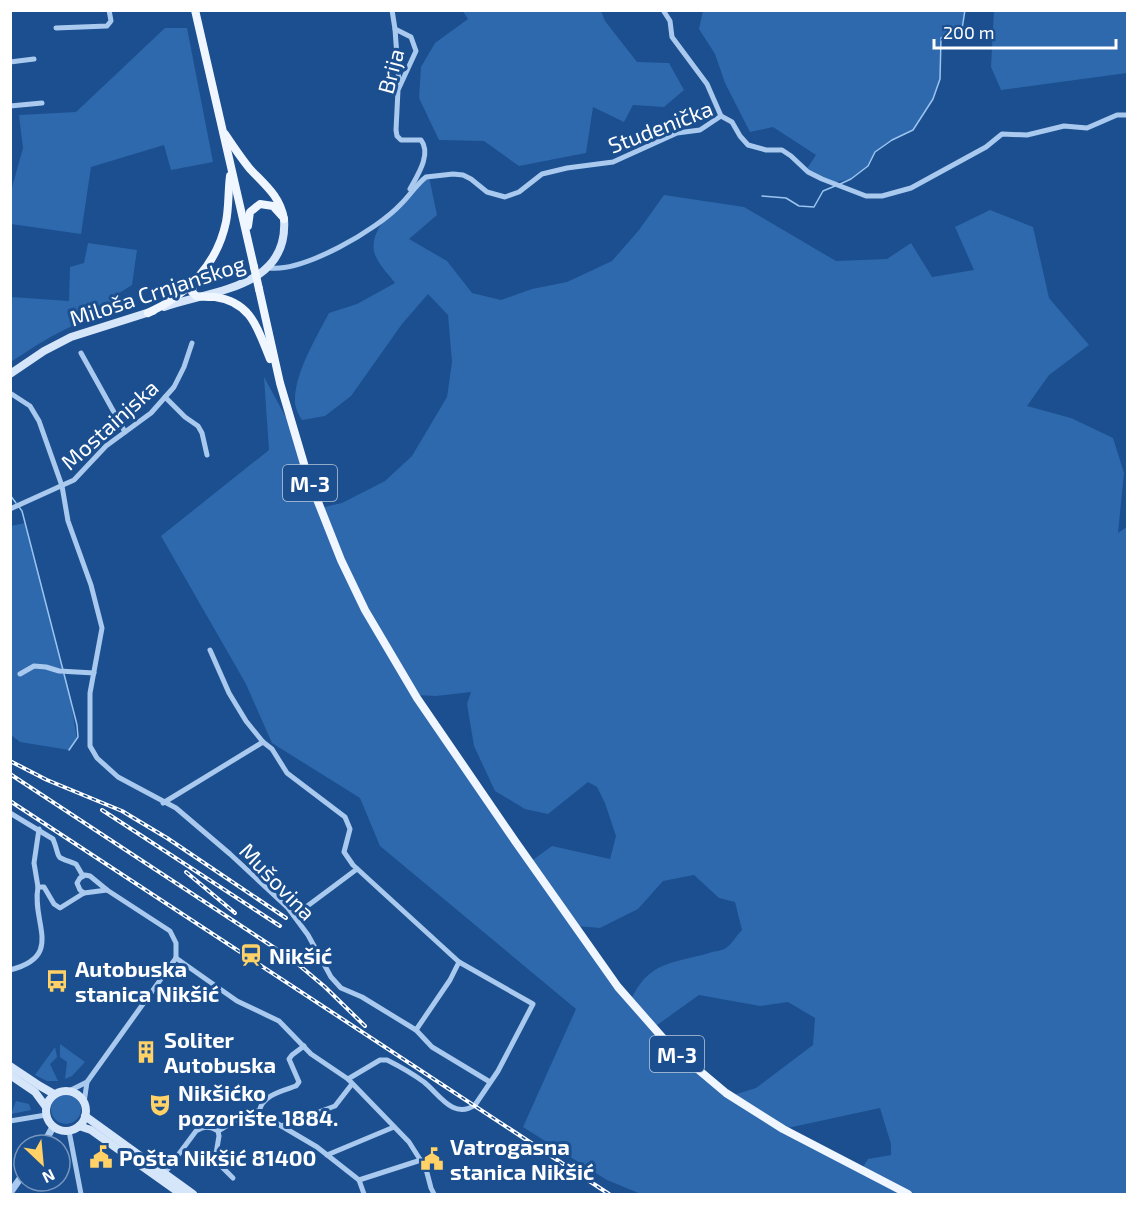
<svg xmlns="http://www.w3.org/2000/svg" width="1138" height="1205" font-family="'Exo 2',sans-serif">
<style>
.green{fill:#2e69ad;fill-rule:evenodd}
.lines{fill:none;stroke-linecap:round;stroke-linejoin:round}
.stream{stroke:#9cc4f0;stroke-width:1.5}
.minor{stroke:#a9c9ee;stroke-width:5}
.tertiary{stroke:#a9c9ee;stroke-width:7}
.secondary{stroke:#d6e6fa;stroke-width:8}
.primary{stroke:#f0f6ff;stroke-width:8}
.rail-casing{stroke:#fff;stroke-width:4}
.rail{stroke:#1b4f8f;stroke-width:1.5;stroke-dasharray:4.5;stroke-linecap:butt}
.primary-bridge{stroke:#f0f6ff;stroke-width:8}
.labels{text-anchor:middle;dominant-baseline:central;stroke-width:6;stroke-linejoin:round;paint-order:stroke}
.shield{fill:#1b4f8f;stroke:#bbcadd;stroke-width:1.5}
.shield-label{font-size:21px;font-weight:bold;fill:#fff}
.street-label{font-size:22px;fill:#fff;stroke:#1b4f8f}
.poi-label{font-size:22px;font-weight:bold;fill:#fff;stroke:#1b4f8f;text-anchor:start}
</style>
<rect width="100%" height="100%" fill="#1b4f8f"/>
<!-- green -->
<g class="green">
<polygon points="462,10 601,11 605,21 637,62 669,63 684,90 664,107 633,105 624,122 593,107 586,153 519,166 484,141 439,140 419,98 421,67 435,43 468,19"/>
<polygon points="703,11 965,11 962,28 941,38 940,79 933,99 913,130 895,139 875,152 868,166 851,179 832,183 806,170 816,155 773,127 750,132 725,83 715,54 699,29"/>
<polygon points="994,11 1127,11 1127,73 1001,90 991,67"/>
<polygon points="165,28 187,28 213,162 171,170 164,145 91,167 81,234 11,224 11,191 23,148 19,115 76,112"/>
<path d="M429,177l8,38 -28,24 38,22 25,32 29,7 31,-11 35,-7 45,-21 27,-31 25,-35 80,12 92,54 51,-2 24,-16 21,34 42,-7 -19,-43 35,-17 43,17 16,71 40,47 -40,30 -22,31 44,12 42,20 11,35 -6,60 9,-6v667h-486l-34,-14 -84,-53 53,-118 -196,-163 -20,-48 -88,-55 -26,-59 -85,-148 108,-86 -5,-73 31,57 25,74 22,-5 43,-22 27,-25 35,-59 5,-35 -4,-47 -20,-21 -26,30 -51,72 -26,20 -23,4c-3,-5 -7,-12 -7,-18 -1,-28 21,-64 34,-89l28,-9 38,-21c-6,-8 -15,-17 -19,-26 -14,-29 35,-64 53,-80zM471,692l-4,12 7,42 21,45 30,18 23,5 40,-32 9,5 8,16 11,33 -6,23 -58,-13 -22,16 -113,-167 19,1zM694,875l25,23 16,4 7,28c-5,5 -10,14 -16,18 -4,3 -12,3 -17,5 -38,11 -61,8 -79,49l-54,-76 24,2 38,-19 25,-28zM699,995l61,11 28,-4 27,16 -2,27 -57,43 -26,8 -77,-68zM880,1108l11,36v11l-23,4 -7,11 -78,-41z"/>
<path d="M88,243l49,7 -5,35 -16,10 7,17c-41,3 -79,28 -112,50v-65l58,4 1,-34 14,-4z"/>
<polygon points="25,523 69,692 77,739 69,750 20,742 11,735 11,526"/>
<polygon points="60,1044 85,1062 72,1076 65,1079 67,1062 60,1057"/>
<polygon points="55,1047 57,1057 50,1064 58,1081 47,1081 35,1075"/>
<circle cx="66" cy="1109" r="15"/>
<polygon points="16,1101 29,1104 31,1110 11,1114"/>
</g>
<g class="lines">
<!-- stream -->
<g class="stream">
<polyline points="840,184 851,179 868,166 875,152 892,140 913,130 933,99 940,79 941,38 962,29 965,10"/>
<polyline points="762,196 786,198 799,206 814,207 823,191 835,186"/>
<polyline points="10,495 16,503"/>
<polyline points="19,507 22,511 63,670"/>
<polyline points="64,674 77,725 78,737 69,750"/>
</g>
<!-- minor -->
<g class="minor">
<path d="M392,10l3,19 16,8 5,14 -18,39 -2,40 1,6 4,4h20c11,14 -4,36 -11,49"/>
<polyline points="663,10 670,21 672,37 707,84 721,116"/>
<polyline points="56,28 107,26 111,21 109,10"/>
<polyline points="395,29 399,84"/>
<polyline points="10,62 34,59"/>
<polyline points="10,106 42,103"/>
<path d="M269,268c35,4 108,-38 132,-64 9,-9 15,-19 25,-27l27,-3 10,1 8,4 16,13 18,5 14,-5 23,-18 25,-6 46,-6 64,-29 23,-3 21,-14 11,6 8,14 8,9 18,5h16l9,6 17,16 14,7 44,17h16l29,-8 75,-41 16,-13 25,1 37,-9 23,2 30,-13h11"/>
<polyline points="81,353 125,432"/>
<polyline points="10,393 30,406 39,421 62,486 68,521 91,585 102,628 90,693 90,746 97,758 118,777 176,808 230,854 288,908 308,935 331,977 341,988 362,997 416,1030 432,1047 490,1082"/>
<polyline points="165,397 185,417 198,426 202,433 207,455"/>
<polyline points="10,509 74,480 106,446 151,413 174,387 184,367 192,343"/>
<path d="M210,650l19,43 17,28 17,21 9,7 15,24 58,44 5,12 -6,23 9,13 106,97 74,42 -35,67 -23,34c-22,15 -36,-11 -51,-23 -11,-8 -25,-16 -37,-22h-7l-32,19"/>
<polyline points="20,674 34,666 46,667 59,671 94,673"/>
<polyline points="163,803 263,742"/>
<path d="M10,813l43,26c9,22 -1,16 23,25l7,12"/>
<polyline points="38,887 34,863 39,829"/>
<polyline points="84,893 80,890 77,883 80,878 85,875 90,876 107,890 170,931 176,943 176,958"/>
<polyline points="294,916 357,869"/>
<polyline points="176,958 237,1001 279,1021 311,1054 348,1079 409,1142 426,1169 431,1188 434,1194"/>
<path d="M10,970c55,-14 21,-47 28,-83h6l10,17 6,4 24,-15 23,-3"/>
<polyline points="416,1030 450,980 459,962"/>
<polyline points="69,1091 87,1082 176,958"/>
<polyline points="84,1103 87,1082"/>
<path d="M259,1112c3,-17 23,-21 37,-26l3,-4 -10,-23 3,-4 12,-9"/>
<polyline points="10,1121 46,1115"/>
<polyline points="281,1126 335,1106 352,1084"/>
<polyline points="69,1131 81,1194"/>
<polyline points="218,1131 251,1111 256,1111 317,1147 359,1180 421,1160"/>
<polyline points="327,1155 394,1127"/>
<path d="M164,1174l32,-43c8,-5 14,-5 22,0l1,5 -4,24 18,18"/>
<polyline points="359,1180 364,1194"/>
</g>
<!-- tertiary -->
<g class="tertiary">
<polyline points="43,1145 53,1127"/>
<polyline points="10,1193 24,1173"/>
</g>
<!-- secondary -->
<g class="secondary">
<path d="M164,307c49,-17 125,-19 120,-88"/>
<polyline points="10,374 44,351 71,337 153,311"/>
<polyline points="10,1066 40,1086 54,1094"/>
<polyline points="10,1075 35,1092 46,1107"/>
<circle cx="66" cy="1111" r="20"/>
<polyline points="85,1116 193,1194"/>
<polyline points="79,1126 91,1130 181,1194"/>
</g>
<!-- primary -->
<g class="primary">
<polyline points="195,10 254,267"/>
<path d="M225,134c8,12 16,24 25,35 15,16 30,27 34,50"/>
<polyline points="248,226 250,212 260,204 273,206 283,217"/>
<path d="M193,284l-1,8 4,4c6,1 13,1 19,1 37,5 43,33 55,62"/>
<polyline points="259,289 280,383 307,474 341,560 365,610 417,698 515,841 618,987 669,1045 726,1093 783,1129 908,1194"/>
<path d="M148,313c39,-18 69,-48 78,-91 3,-15 2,-31 4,-46"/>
</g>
<!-- rail casing -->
<g class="rail-casing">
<g id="rail">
<polyline points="10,761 47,780 122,811 167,838 286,918"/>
<polyline points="10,774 293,960 325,987 365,1026"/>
<polyline points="10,801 609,1194"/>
<polyline points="102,810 280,926"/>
<polyline points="186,872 235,913"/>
</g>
</g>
<!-- rail -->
<use href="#rail" class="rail"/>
<!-- primary-bridge -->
<polyline class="primary-bridge" points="254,267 259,289"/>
</g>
<!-- icons -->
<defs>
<g id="station-bare" transform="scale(1.8)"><path d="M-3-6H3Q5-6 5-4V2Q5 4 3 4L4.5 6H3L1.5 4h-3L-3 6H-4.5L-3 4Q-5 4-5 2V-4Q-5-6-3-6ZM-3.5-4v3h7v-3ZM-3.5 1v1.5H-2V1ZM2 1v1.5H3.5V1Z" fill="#ffd166" stroke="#1b4f8f" stroke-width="2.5" paint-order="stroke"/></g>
<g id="bus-bare" transform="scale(1.8)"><path d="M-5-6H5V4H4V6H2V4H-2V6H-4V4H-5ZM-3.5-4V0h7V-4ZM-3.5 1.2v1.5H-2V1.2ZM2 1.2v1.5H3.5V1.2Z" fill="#ffd166" stroke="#1b4f8f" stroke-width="2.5" paint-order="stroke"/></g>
<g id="building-bare" transform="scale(1.8)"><path d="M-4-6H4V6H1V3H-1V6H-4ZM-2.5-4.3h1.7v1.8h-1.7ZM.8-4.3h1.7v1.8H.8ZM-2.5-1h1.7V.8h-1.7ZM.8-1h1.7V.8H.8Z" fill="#ffd166" stroke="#1b4f8f" stroke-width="2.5" paint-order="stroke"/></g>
<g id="theatre-bare" transform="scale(1.8)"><path d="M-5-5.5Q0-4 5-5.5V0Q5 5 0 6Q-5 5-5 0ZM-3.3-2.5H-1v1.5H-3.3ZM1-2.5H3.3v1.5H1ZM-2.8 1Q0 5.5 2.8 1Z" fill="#ffd166" stroke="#1b4f8f" stroke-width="2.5" paint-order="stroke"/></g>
<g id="civic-bare" transform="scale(1.8)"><path d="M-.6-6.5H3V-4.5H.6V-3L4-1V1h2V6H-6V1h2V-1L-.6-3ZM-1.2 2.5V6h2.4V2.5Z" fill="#ffd166" stroke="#1b4f8f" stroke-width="2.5" paint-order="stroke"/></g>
</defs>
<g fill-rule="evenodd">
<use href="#station-bare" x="251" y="955"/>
<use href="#bus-bare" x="57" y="981"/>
<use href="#building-bare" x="146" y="1052"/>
<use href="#theatre-bare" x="160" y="1105"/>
<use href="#civic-bare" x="101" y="1157"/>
<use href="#civic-bare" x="432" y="1159"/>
</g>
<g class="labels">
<!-- shield labels -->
<g class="shield">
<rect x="283" y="465" width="54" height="36" rx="4.5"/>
<rect x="650" y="1036" width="54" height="36" rx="4.5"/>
</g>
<g class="shield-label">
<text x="310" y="483">M-3</text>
<text x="677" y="1054">M-3</text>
</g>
<!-- street labels -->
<g class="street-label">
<text transform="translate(390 71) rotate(-75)">Brija</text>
<text transform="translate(660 126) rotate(-21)">Studenička</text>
<text transform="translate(157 290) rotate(-18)">Miloša Crnjanskog</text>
<text transform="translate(109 424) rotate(-42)">Mostainjska</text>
<text transform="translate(278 881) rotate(46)">Mušovina</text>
</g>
<!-- poi labels -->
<g class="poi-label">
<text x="269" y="955">Nikšić</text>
<text x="75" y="968">Autobuska<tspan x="75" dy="25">stanica Nikšić</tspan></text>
<text x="164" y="1039">Soliter<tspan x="164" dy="25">Autobuska</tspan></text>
<text x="178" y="1092">Nikšićko<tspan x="178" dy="25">pozorište 1884.</tspan></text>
<text x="450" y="1146">Vatrogasna<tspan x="450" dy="25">stanica Nikšić</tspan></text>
<text x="119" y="1157">Pošta Nikšić 81400</text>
</g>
</g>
<!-- border -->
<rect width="1138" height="1205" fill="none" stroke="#ffffff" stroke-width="24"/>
<!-- north arrow -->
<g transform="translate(42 1163) rotate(154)"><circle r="28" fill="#1b4f8f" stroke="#7695bc" stroke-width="1.5"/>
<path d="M0-4.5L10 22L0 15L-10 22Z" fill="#ffd166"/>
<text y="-9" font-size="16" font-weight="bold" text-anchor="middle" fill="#ffffff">N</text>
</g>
<!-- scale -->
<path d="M934 39v9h182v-9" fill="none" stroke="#ffffff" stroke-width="3"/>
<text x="943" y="39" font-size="18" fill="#ffffff" stroke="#1b4f8f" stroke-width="4.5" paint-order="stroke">200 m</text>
</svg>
